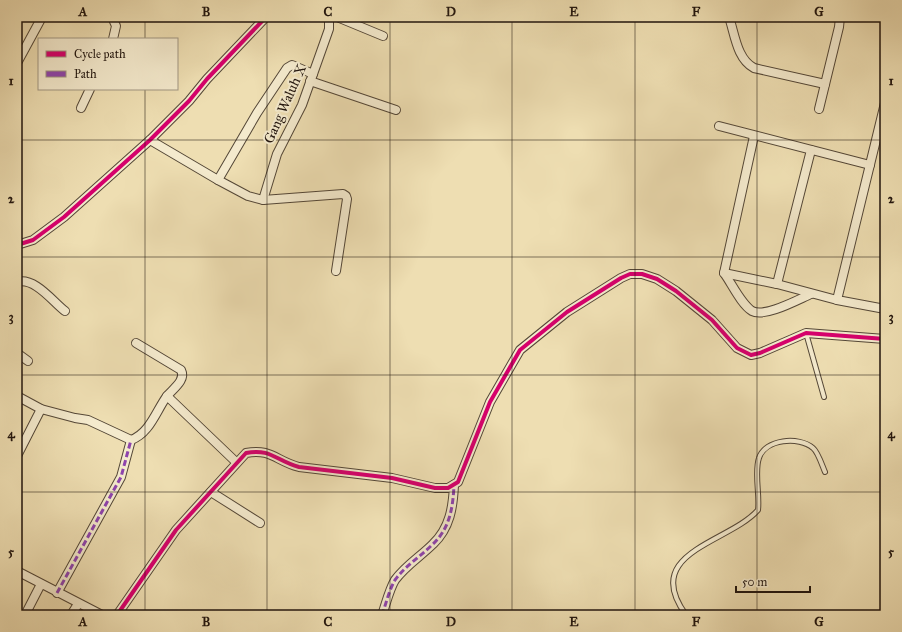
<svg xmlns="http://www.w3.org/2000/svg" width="902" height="632" font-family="'IM FELL Great Primer',serif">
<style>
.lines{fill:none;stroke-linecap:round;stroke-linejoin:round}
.service-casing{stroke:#544737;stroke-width:6}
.minor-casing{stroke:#544737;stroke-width:10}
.service{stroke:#f4eacd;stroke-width:4}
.minor{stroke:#f4eacd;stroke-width:8}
.quiet{stroke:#8e44ad;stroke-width:3;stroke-dasharray:6 3;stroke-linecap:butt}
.cycleway-casing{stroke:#f4eacd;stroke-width:6}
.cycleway{stroke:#d6006c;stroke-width:4}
.grid{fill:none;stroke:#21150e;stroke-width:1;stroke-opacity:0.55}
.labels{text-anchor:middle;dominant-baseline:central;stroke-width:4;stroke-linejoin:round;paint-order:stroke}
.street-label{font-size:14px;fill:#21150e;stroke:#f4eacd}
.neatline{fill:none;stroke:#21150e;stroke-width:1.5}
.grid-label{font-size:13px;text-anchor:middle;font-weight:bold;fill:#21150e}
</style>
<rect width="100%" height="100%" fill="#eedeb2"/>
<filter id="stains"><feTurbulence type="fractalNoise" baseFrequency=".005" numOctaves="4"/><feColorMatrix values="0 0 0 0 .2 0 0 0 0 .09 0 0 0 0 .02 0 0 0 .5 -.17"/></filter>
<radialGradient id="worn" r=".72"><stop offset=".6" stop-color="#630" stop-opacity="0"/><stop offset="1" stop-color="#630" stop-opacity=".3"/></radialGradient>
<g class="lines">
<!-- service casing -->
<g class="service-casing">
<g id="service">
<polyline points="806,333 824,397"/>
<path d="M686,615c-46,-63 43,-72 72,-105 2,-15 -4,-38 1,-52 6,-19 40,-22 54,-10 5,4 9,17 12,24"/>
</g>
</g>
<!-- minor casing -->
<g class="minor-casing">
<g id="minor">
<polyline points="112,17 116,26 113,39"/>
<polyline points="337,17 383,36"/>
<path d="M729,17c6,18 8,42 25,51l71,16"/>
<polyline points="17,63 42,17"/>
<polyline points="310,81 396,110"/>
<polyline points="885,103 837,300 885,309"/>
<polyline points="81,108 90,89"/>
<polyline points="819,109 839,27 840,17"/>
<polyline points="719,126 870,165"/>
<path d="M754,136l-30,137c8,11 17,31 28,38 13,7 47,-12 59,-17"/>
<polyline points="150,140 218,180 257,113 287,68 292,65 313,74"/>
<polyline points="218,180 248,196 263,200 343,194 346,196 347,199 336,271"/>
<polyline points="263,200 277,154 302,105 329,29 329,17"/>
<polyline points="17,245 33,240 64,217 150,140 189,101 207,79 266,17"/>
<polyline points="724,273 777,284 837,300"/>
<path d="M17,282c18,-5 36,20 48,29"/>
<polyline points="777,284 811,150"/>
<path d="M136,343l45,27c5,10 -7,18 -14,26"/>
<polyline points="17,353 28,361"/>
<path d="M17,396l24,13 34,9 13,2 43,20c19,-7 25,-29 36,-44l69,66"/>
<polyline points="17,456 41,409"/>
<polyline points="211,492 260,523"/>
<polyline points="17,571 102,615"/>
<polyline points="57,593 121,477 131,440"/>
<polyline points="25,615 41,584"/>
<polyline points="71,615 78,604"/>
<path d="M117,615l59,-85 70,-77c25,-5 30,8 53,14l93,11 43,10h13l10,-6 32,-80 30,-52 47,-38 54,-34 9,-4h12l15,5 19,12 36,29 25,28 14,7 9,-2 46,-20 79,6"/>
<path d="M382,615c4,-11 7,-25 13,-35 11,-15 25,-23 38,-36 17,-16 20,-37 21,-59"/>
</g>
</g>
<!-- service -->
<use href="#service" class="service"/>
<!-- minor -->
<use href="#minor" class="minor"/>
<!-- quiet -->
<g class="quiet">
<polyline points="57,593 121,477 131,440"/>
<path d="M382,615c4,-11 7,-25 13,-35 11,-15 25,-23 38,-36 17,-16 20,-37 21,-59"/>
</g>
<!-- cycleway casing -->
<g class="cycleway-casing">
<g id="cycleway">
<polyline points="17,245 33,240 64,217 150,140 189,101 207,79 266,17"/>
<path d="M117,615l59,-85 70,-77c25,-5 30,8 53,14l93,11 43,10h13l10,-6 32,-80 30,-52 47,-38 54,-34 9,-4h12l15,5 19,12 36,29 25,28 14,7 9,-2 46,-20 79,6"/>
</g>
</g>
<!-- cycleway -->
<use href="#cycleway" class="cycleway"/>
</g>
<!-- grid -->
<path class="grid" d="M145,17v22M267,17v598M390,17v598M512,17v598M635,17v598M757,17v598M145,89v526M17,140h868M17,257h868M17,375h868M17,492h868"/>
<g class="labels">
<!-- street labels -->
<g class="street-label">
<text transform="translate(285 104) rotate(-66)">Gang Waluh X</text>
</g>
</g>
<!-- margin -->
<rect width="902" height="632" fill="none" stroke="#eedeb2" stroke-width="44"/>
<!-- legend -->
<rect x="38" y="38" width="140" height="52" fill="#f4eacd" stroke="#a09581"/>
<rect x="46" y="51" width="20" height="6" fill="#d6006c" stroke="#a09581"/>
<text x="74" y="58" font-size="12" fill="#21150e">Cycle path</text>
<rect x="46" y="71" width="20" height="6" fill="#8e44ad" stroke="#a09581"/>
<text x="74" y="78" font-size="12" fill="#21150e">Path</text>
<!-- scale -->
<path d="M736 586v6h74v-6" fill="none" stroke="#21150e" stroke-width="2"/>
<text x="742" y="586" font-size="12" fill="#21150e" stroke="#f4eacd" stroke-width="3" paint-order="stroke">50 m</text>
<rect x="22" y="22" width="858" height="588" class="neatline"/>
<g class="grid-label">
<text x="83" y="16">A</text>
<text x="206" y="16">B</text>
<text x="328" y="16">C</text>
<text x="451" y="16">D</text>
<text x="574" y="16">E</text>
<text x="696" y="16">F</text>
<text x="819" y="16">G</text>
<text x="11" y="85">1</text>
<text x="891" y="85">1</text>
<text x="11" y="203">2</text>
<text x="891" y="203">2</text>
<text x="11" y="321">3</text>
<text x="891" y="321">3</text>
<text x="11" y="438">4</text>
<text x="891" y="438">4</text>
<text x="11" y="556">5</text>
<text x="891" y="556">5</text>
<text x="83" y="626">A</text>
<text x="206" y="626">B</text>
<text x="328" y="626">C</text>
<text x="451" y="626">D</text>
<text x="574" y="626">E</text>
<text x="696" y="626">F</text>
<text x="819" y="626">G</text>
</g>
<rect width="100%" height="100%" filter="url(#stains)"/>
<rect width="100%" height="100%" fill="url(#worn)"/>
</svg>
